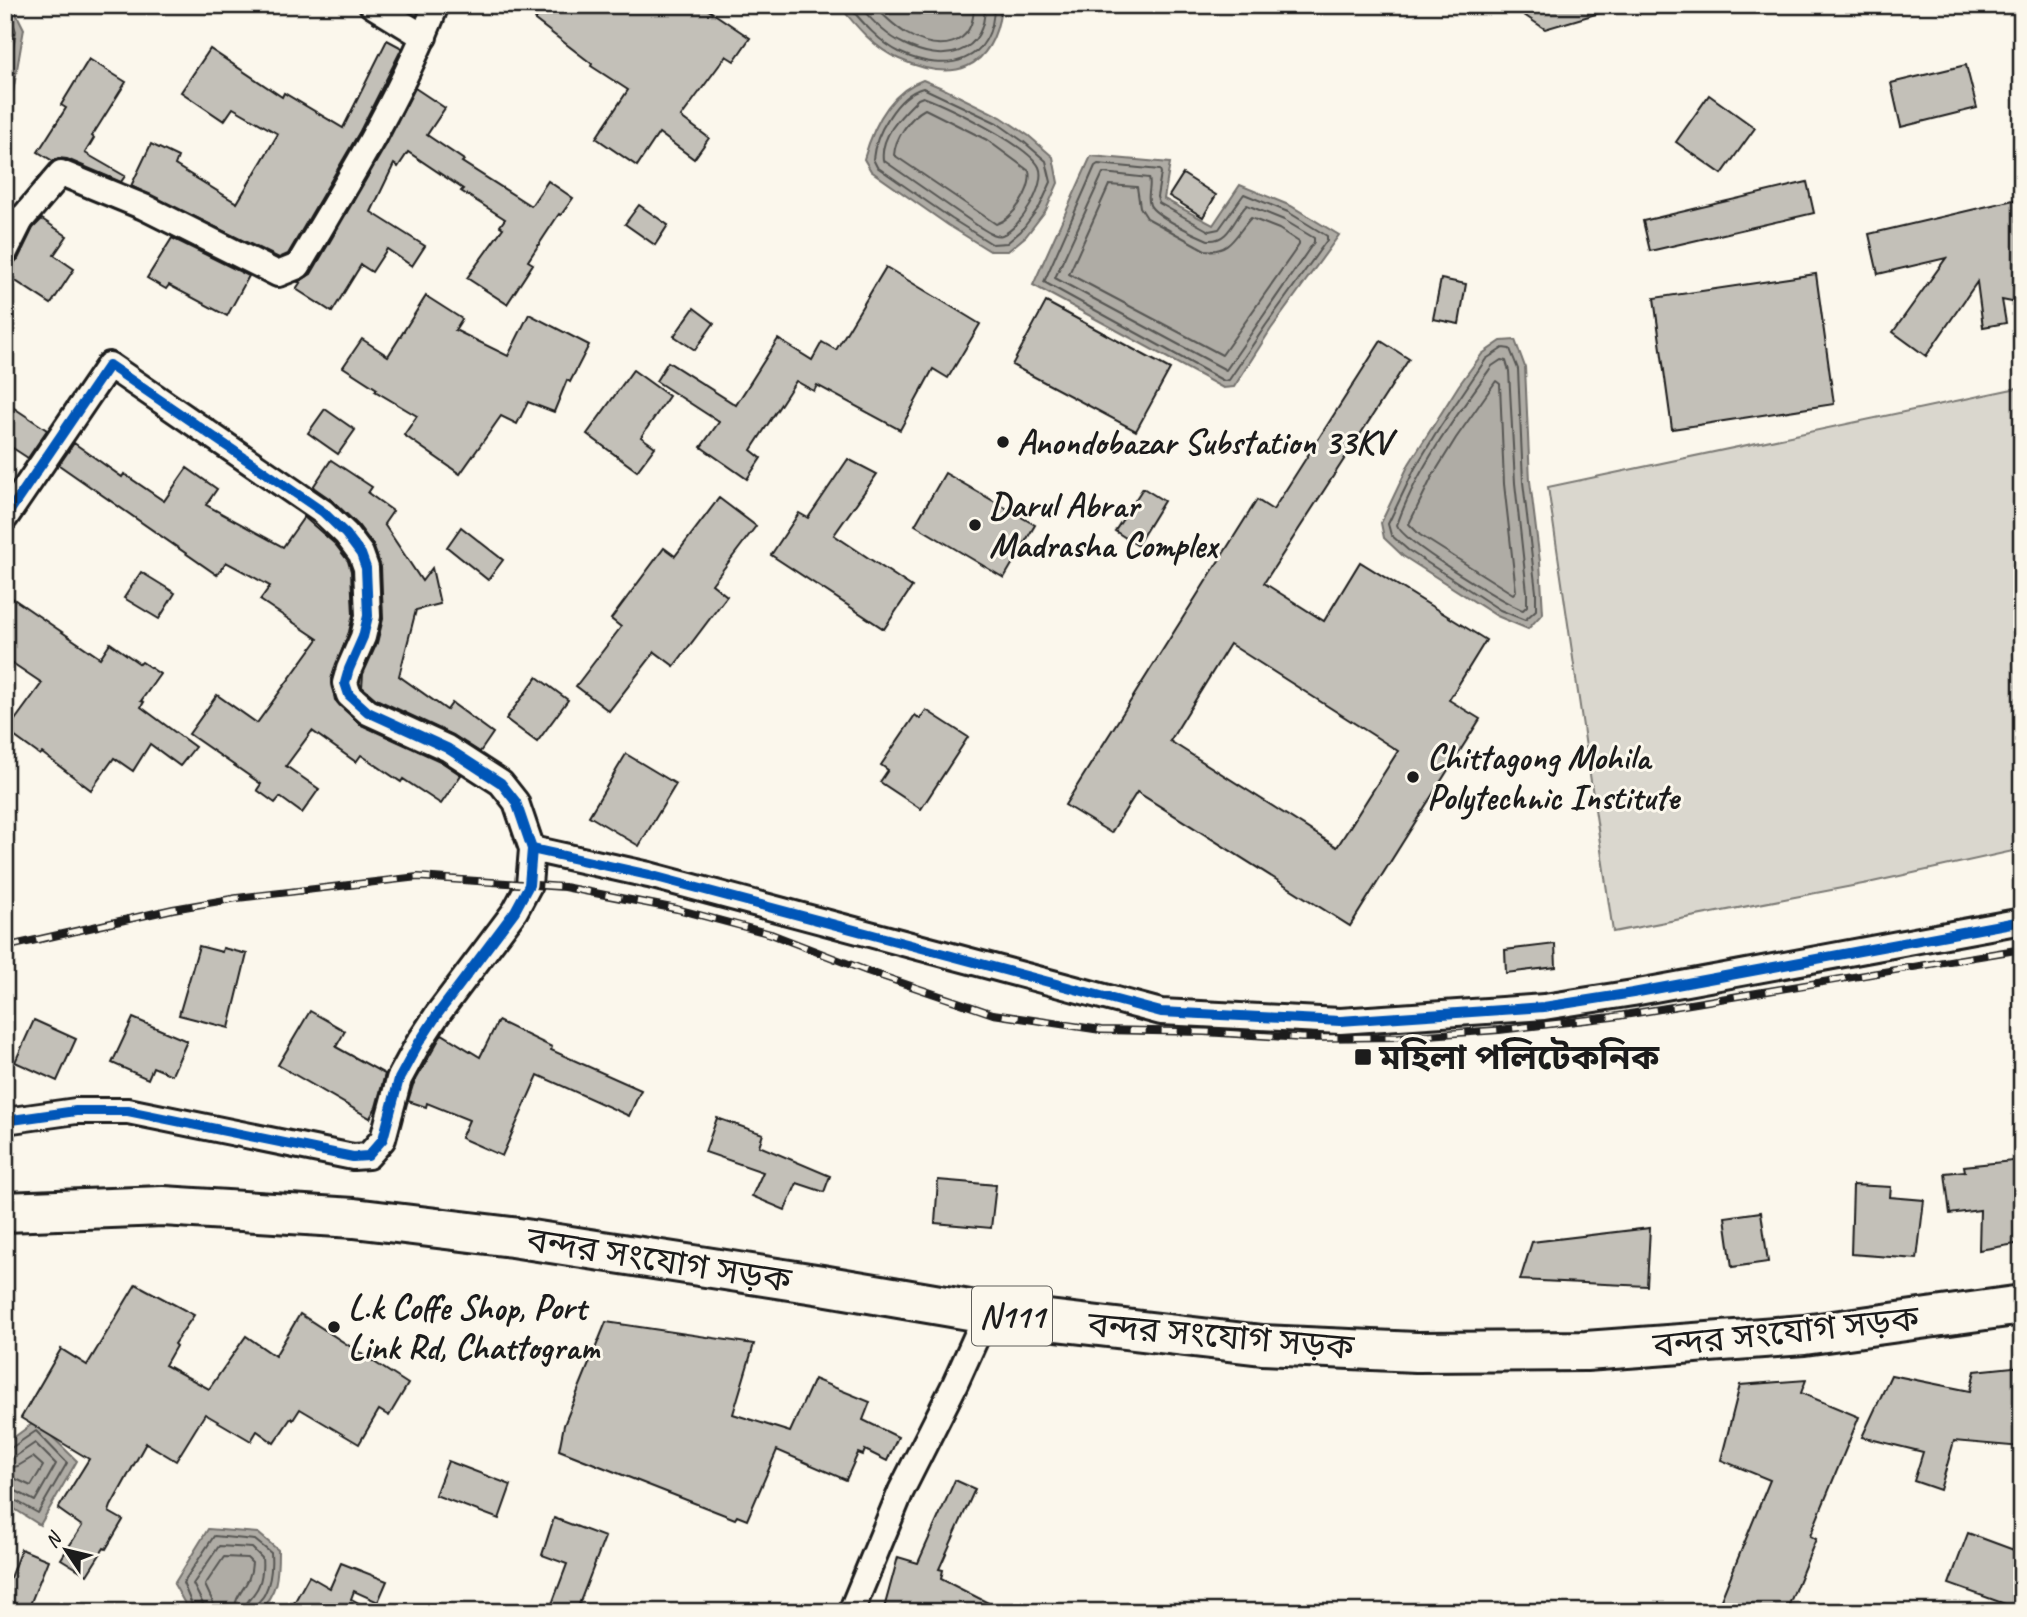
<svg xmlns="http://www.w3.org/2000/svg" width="2027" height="1617" font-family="Caveat,'Noto Sans Bengali',sans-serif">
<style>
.green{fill:#dad7ce;stroke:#7b7a75;stroke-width:2}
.water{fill:#afaca5;stroke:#74726e;stroke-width:2}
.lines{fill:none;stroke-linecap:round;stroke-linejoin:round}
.shore{stroke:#575653;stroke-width:2}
.building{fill:#c3c0b8;stroke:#1c1c1c;stroke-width:2;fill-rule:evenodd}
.street-casing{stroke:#1c1c1c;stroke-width:30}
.highway-casing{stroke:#1c1c1c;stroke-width:44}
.street{stroke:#fbf7ec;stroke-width:24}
.highway{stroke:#fbf7ec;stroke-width:38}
.rail-casing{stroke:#1c1c1c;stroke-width:8}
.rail{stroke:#fbf7ec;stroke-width:5;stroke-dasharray:16;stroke-linecap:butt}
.cycleway-casing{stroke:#fbf7ec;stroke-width:15}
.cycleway{stroke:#0057b8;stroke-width:10}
.poi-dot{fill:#1c1c1c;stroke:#fbf7ec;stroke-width:2.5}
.labels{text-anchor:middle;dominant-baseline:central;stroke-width:6;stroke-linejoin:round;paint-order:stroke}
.shield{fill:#fbf7ec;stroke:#5f5e5a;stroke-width:2}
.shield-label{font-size:33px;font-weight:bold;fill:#1c1c1c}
.poi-label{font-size:35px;font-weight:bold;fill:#1c1c1c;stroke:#fbf7ec;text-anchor:start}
.street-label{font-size:35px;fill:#1c1c1c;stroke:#fbf7ec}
</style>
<rect width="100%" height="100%" fill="#fbf7ec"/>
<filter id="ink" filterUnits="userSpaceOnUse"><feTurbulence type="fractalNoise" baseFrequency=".0143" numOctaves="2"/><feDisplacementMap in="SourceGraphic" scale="14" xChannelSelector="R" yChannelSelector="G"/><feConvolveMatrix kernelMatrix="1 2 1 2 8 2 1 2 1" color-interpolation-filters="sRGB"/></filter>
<g filter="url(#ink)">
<!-- green -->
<polygon class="green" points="2022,387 2022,849 1868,883 1613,932 1548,487"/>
<!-- water -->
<g class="water">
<polygon points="5,5 12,5 24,29 13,92 5,101"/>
<path d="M839,5h160l2,4c-9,62 -47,74 -102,50 -24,-10 -44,-34 -60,-54z"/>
<path d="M923,80l19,8 59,29 28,19 24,21 5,26 -12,27 -20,26 -18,15h-18l-42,-26 -77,-54 -7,-12c9,-32 25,-67 59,-79z"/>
<polygon points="1091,156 1170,163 1164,199 1213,225 1240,185 1291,206 1339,235 1271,329 1234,387 1223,388 1033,285"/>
<polygon points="1515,340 1525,367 1530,481 1540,562 1543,613 1528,629 1497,616 1403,556 1384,538 1381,523 1409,464 1459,385 1482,354 1501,341"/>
<polygon points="36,1421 77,1461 40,1525 5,1503 5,1444"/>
<path d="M208,1529l50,4 20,17c0,27 0,42 -20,62l-69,-1 -15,-27z"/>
</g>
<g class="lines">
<!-- shore -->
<g class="shore">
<path d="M848,5c14,17 32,38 53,48 45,21 93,10 93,-48"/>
<path d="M859,5c12,15 28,31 45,39 39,20 81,12 81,-39"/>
<path d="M873,5c10,10 21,21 34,29 32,18 67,14 67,-29"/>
<path d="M923,88l74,35 27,19 22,19 5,21 -11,24 -19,25 -14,12 -15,1 -40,-25 -75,-52 -4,-8c2,-24 24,-64 50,-71z"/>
<polyline points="5,90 16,31 6,5"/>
<path d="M923,97c24,9 105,48 116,70 8,17 -19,62 -37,68 -8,3 -18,-6 -24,-9l-95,-66c-3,-25 19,-45 35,-61z"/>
<path d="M925,109l62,31 42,31c4,18 -16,48 -33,53l-102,-69c1,-17 16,-38 31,-46z"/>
<polygon points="1098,164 1160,170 1161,173 1157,197 1159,203 1209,231 1219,229 1244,194 1288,212 1327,236 1327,240 1266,325 1229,380 1224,381 1044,282 1095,166"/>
<path d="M1103,173l46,5c3,8 -3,18 1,27 5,11 46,30 58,35 22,2 26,-23 39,-35l37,15 30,18v4l-88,128 -171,-92z"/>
<path d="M1109,185l28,2 3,20 7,11 58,32c26,4 31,-17 46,-32l28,11 20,13v3l-77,110 -153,-81z"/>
<polygon points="1503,348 1510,349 1518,369 1523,482 1536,592 1536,610 1525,620 1500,610 1408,550 1391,535 1388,524 1415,468 1440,427 1486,359"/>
<path d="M1501,360l5,1 3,10 6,112 12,109v14l-4,4c-20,-7 -121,-69 -126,-85 19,-55 61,-112 95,-159z"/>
<polygon points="1496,381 1500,384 1504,484 1516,591 1513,594 1420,535 1409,524 1432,477 1456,438"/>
<polyline points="5,1449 11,1448 36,1431 67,1463 38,1513 11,1498 5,1497"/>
<polyline points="5,1458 16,1456 35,1443 56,1464 35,1501 14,1490 5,1488"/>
<polyline points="5,1469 18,1466 33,1457 43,1466 31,1486 16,1479 5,1478"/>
<path d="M195,1612l-12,-29 31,-47 41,4 16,13c1,14 0,28 -6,40 -3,8 -11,10 -12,19"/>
<path d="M204,1612l-1,-8 -10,-20 26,-38 33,2 10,10c1,10 0,25 -7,34 -5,8 -10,9 -10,20"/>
<path d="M214,1612l-2,-12 -7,-15 19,-28 23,1 5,5c-1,24 -17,28 -18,49"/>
</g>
</g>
<!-- building -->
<g class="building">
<polygon points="546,5 701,5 750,38 734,61 726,56 681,117 709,138 694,159 659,133 637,166 596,138 628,90 591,66 592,64 535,20"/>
<polygon points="1509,5 1605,5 1606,11 1545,29"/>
<polygon points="387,40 402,48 393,66 360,131 288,254 279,258 131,186 151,144 178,157 175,165 237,203 278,134 233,108 224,121 181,92 210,49 282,97 284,93 343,128"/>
<polygon points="89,59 126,82 92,136 94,138 85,153 125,176 121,182 67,159 58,158 53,161 38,152 66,108 61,105"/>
<polygon points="1966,65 1977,108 1901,127 1891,83"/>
<polygon points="415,88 445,108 427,135 464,160 462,162 531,206 548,181 573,198 561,215 559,214 528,261 533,264 507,304 467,278 503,228 500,226 505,219 461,191 463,189 408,152 398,167 394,164 371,212 425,246 412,266 387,249 372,272 361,265 332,312 296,289 300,283 298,282 311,274 386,145"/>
<polygon points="1709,95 1755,128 1722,174 1676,142"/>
<polygon points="1183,174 1216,195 1203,217 1169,196"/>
<polygon points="1807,182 1814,213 1650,251 1643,221"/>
<polygon points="2022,198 2022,304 2002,300 2006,323 1983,327 1977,282 1926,356 1893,332 1946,258 1878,274 1869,234"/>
<polygon points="639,205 668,225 655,245 625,224"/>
<polygon points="42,219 67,236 54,255 74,269 51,304 5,274 7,267 18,259 33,228"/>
<polygon points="172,238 249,276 227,316 169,285 166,289 147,278"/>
<polygon points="886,267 980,324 948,378 933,369 900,430 817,385 814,391 796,381 751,450 761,458 747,479 701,447 719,422 656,381 668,362 736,405 778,339 812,360 822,342 836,350"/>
<polygon points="1816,274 1834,404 1672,429 1654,298"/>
<polygon points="1441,279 1466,284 1459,324 1433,319"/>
<polygon points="426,296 462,319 455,330 508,356 529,314 589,345 570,382 567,380 554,412 528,402 517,424 501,416 460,474 404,435 417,416 375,391 377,389 343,367 362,339 388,356"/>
<polygon points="1046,302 1170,369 1136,431 1012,365"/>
<polygon points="694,308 714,323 695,350 674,336"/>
<path d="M1381,341l28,18 -145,224 60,38 36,-59 126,78 -37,60 31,19 -130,207 -213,-134 -26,41 -46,-28 192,-305 16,10zM1230,644l168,107 -61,96 -167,-106z"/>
<polygon points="633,370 669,396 641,437 655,447 637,471 587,434"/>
<polygon points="5,402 47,430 28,458 5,443"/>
<polygon points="325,409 355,430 338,454 308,433"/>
<polygon points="74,443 122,477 124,474 164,501 187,468 217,489 206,505 283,547 304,517 335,544 348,561 351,571 353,615 349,632 331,679 335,700 361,725 440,761 461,775 441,804 403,779 401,782 361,755 356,762 312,731 286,766 319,789 302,813 280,797 275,803 257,790 261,784 189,734 217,695 257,723 318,639 260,600 270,586 226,562 217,575 59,465"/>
<polygon points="848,459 877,474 834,535 912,587 884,629 771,555 799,513 808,518"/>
<polygon points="331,460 372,487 368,493 393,511 384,524 422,581 432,568 440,604 416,610 399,676 447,710 452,703 493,733 480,752 453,735 376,699 362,687 363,674 377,643 383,619 381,567 373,545 358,525 333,501 313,487"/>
<polygon points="945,473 1035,525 1004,578 915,525"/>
<polygon points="1143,488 1164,501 1137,545 1115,531"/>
<polygon points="719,498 756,526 712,584 727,596 674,666 655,652 609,711 576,686 621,627 611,619 664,548 675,556"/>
<polygon points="461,527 503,560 488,580 447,547"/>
<polygon points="141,572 175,593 159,619 124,598"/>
<polygon points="5,593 100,658 110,643 140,664 142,662 160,674 141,701 144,702 141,707 195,747 180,766 150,744 133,771 114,758 91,790 42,753 40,755 7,731 42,683 5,658"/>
<polygon points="537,677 568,700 537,742 506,719"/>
<polygon points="926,710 968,737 921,809 880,782 888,770 881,765 915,715 920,719"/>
<polygon points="626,754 676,784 639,846 589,816"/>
<polygon points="1555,944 1556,967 1506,973 1505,950"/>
<polygon points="199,946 222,952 223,948 247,954 229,1028 179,1015"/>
<polygon points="310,1011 345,1031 336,1047 385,1074 376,1107 370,1118 278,1065"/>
<polygon points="133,1018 187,1041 172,1075 153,1067 148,1079 112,1063"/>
<polygon points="34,1020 76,1039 57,1081 15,1062"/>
<polygon points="498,1021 552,1047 551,1050 641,1090 629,1116 538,1075 502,1156 461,1138 469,1120 427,1103 426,1107 408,1101 413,1085 442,1034 480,1057"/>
<polygon points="717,1118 763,1134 759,1146 830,1176 824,1192 797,1183 785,1210 752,1196 763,1172 705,1152"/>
<polygon points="2022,1160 2022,1243 1979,1250 1980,1210 1950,1214 1945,1173 1965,1171 1964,1166"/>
<polygon points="938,1180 996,1185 991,1228 935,1223"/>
<polygon points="1853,1185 1891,1187 1890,1197 1924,1200 1917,1259 1851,1254"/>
<polygon points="1761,1212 1768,1262 1732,1267 1725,1217"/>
<polygon points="1650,1228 1647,1286 1520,1280 1532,1242"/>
<polygon points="136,1284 194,1315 174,1344 176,1346 165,1365 209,1389 246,1336 275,1356 300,1314 408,1384 389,1416 379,1410 359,1444 300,1409 293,1420 291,1418 274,1443 257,1431 251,1441 205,1414 176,1461 146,1443 111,1506 109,1512 123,1520 106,1549 104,1548 87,1575 61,1559 82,1526 58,1509 89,1459 21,1418 61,1349 87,1365"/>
<polygon points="606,1322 754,1344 733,1414 790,1432 814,1379 870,1402 863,1420 898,1437 887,1461 865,1450 863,1455 858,1453 846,1480 777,1450 747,1520 737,1516 735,1519 559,1450 564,1425"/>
<polygon points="2022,1366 2022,1447 1954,1441 1940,1490 1914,1481 1923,1452 1862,1437 1891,1375 1970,1391 1975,1371"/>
<polygon points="1806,1380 1801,1393 1859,1417 1810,1536 1816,1539 1786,1612 1716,1612 1770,1480 1721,1460 1740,1385"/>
<polygon points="448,1461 511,1485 499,1519 435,1495"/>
<polygon points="955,1480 975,1489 939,1569 943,1570 941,1579 1006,1612 883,1612 898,1557 918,1563"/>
<polygon points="554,1518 605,1537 576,1612 549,1612 567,1564 542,1555"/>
<polygon points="1968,1533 2022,1553 2022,1610 1949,1584"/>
<polygon points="21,1549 48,1560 27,1612 5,1612 5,1591"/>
<polygon points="341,1563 387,1581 378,1602 354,1591 351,1599 375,1612 289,1612 309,1576 330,1588"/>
</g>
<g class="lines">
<!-- street casing -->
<g class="street-casing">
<g id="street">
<polyline points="372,5 424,37"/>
<path d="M5,219l16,1 40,-47 83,34 134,67 20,-8c50,-85 103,-169 138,-261"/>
<polyline points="5,252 21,220"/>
<polyline points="5,518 109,365 323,512 346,534 361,554 366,568 368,616 363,637 349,669 345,683 349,695 368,712 447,748 501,783 516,802 532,849 529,885 515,911 437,1015 418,1044 399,1079 383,1139 368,1156 353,1157 128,1111 76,1111 5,1121"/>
<polyline points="532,849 649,875 1161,1012 1340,1021 1544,1007 1633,993 2022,921"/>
<polyline points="851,1612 901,1491 955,1384 987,1313"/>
</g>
</g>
<!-- highway casing -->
<g class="highway-casing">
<polyline id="highway" points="5,1212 163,1206 354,1218 512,1237 822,1285 987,1313 1262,1345 1416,1352 1586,1351 1804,1335 2022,1305"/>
</g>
<!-- street -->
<use href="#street" class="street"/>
<!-- highway -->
<use href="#highway" class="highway"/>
<!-- rail casing -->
<g class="rail-casing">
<polyline id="rail" points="5,947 173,909 237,898 418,877 564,887 677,909 771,934 867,971 993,1014 1101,1030 1204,1032 1302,1038 1399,1037 1499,1030 1612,1017 2022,949"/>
</g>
<!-- rail -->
<use href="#rail" class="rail"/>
<!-- cycleway casing -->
<g class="cycleway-casing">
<g id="cycleway">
<polyline points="5,518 109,365 323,512 346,534 361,554 366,568 368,616 363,637 349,669 345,683 349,695 368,712 447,748 501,783 516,802 532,849 529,885 515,911 437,1015 418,1044 399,1079 383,1139 368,1156 353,1157 128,1111 76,1111 5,1121"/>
<polyline points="532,849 649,875 1161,1012 1340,1021 1544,1007 1633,993 2022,921"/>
</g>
</g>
<!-- cycleway -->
<use href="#cycleway" class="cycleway"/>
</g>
</g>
<!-- markers -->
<g class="poi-dot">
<circle cx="1003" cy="442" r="7"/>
<circle cx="975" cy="525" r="7"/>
<circle cx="1413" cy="777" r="7"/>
<rect x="1354" y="1048" width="18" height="18" rx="3.5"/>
<circle cx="334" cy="1327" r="7"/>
</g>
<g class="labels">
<!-- shield labels -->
<rect class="shield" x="972" y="1286.5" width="80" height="59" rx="5"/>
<g class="shield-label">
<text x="1012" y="1316">N111</text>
</g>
<!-- poi labels -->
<g class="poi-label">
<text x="1017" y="442">Anondobazar Substation 33KV</text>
<text x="989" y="505">Darul Abrar<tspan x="989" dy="40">Madrasha Complex</tspan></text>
<text x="1427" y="757">Chittagong Mohila<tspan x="1427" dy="40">Polytechnic Institute</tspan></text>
<text x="1379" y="1057">মহিলা পলিটেকনিক</text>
<text x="348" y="1307">L.k Coffe Shop, Port<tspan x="348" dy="40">Link Rd, Chattogram</tspan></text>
</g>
<!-- street labels -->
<g class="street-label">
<text transform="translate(659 1260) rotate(9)">বন্দর সংযোগ সড়ক</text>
<text transform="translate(1786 1332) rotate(-6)">বন্দর সংযোগ সড়ক</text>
<text transform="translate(1221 1336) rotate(5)">বন্দর সংযোগ সড়ক</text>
</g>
</g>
<!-- margin -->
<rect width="2027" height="1617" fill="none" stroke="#fbf7ec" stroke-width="28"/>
<rect x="14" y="14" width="1999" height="1589" fill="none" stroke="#1c1c1c" stroke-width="2.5" filter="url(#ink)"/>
<!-- north arrow -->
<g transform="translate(66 1550) rotate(305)" stroke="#fbf7ec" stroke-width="5" paint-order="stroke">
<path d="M0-5L12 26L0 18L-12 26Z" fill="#1c1c1c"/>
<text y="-10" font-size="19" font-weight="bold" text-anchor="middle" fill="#1c1c1c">N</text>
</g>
</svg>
